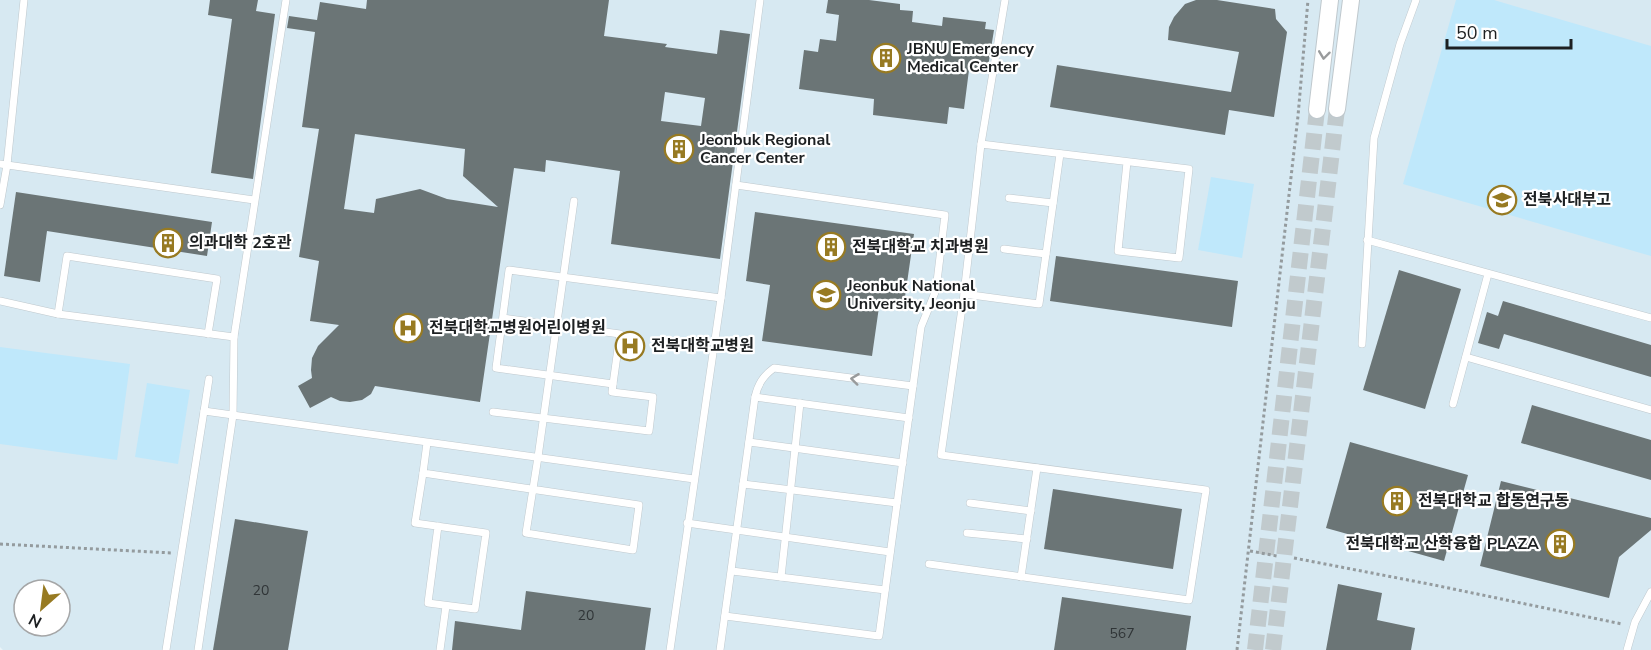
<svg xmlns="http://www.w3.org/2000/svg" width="1651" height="650" font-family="'Nunito Sans','Noto Sans KR',sans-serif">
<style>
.built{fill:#d7e9f2;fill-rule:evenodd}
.green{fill:#bfe8fb}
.building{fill:#6b7576;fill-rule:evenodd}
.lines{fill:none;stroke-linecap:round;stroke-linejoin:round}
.tertiary-tunnel{stroke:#c1cacd;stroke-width:16;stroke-dasharray:16 8;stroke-linecap:butt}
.service-casing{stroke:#bfc8cd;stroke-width:8}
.tertiary-casing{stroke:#bfc8cd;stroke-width:18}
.path{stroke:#949b9e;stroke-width:3;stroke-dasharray:3 3;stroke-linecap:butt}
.service{stroke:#fff;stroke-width:7}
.tertiary{stroke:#fff;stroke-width:16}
.oneway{stroke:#999b9c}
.labels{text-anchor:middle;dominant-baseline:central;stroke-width:4.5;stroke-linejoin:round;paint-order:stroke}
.number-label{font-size:14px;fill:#303537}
.poi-label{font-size:16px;font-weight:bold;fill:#1d2022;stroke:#fff;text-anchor:start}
</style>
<rect width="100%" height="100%" fill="#eaf4f8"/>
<!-- built -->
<path class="built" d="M0,0h1651v650h-1648l-3,-3zM24,590h36v36h-36z"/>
<!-- green -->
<g class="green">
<polygon points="1456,0 1494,0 1651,46 1651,256 1403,184"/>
<polygon points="1211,177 1254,184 1242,258 1198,250"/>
<polygon points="0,347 130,364 117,460 0,444"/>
<polygon points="147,383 190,390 178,464 135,457"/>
</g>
<!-- building -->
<g class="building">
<polygon points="210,0 258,0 256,11 275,14 253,179 211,173 232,19 208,15"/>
<path d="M367,0h242l-5,36 63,8 -2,3 52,7 3,-24 30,4 -30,225 -109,-15 9,-73 -74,-11 -1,12 -31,-4 -34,234 -105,-16 -4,8 -9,6 -12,2 -10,-1 -9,-4 -21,11 -12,-22 14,-8 -1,-8 1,-12 6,-12 21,-21 -29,-4 9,-60 -20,-4 20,-128 -17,-2 13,-95 -28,-4 2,-12 28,4 3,-18 46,7zM665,92l40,6 -4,28 -40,-5zM355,134l110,15 -2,27 35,31 -51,-8 -27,-10 -44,10 -2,14 -30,-4z"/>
<polygon points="828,0 869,0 900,4 900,10 913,11 912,22 942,26 943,17 986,22 985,29 994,30 987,73 969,70 964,109 949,107 947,124 873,115 874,99 799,89 804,50 818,52 820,39 836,41 839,15 826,13"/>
<polygon points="1196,0 1217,0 1275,9 1276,19 1287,32 1274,117 1229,110 1225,135 1050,107 1057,65 1231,92 1239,52 1168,40 1169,27 1174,17 1185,4"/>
<polygon points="16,192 212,222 207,256 47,231 40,282 4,276"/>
<polygon points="755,212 914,234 904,304 880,300 872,356 762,341 770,285 746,281"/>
<polygon points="1056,256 1238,281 1232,327 1050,301"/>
<polygon points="1399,270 1461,289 1425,409 1363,390"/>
<polygon points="1503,301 1651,345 1651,377 1504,334 1499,349 1478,343 1487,312 1498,316"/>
<polygon points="1532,405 1651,440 1651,480 1521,443"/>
<polygon points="1350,442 1468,475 1444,561 1326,528"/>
<polygon points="1501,481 1651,518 1651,530 1619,557 1609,598 1480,566"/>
<polygon points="1053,489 1182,509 1173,569 1044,549"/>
<polygon points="235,519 308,531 288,650 213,650"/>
<polygon points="1338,584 1382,593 1377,620 1415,628 1411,650 1326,650"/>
<polygon points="526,591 651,608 645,650 452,650 455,621 521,630"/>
<polygon points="1062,597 1191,616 1186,650 1054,650"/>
</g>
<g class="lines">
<!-- tertiary-tunnel -->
<g class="tertiary-tunnel">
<polyline points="1255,650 1317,110"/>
<polyline points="1273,650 1337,109"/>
</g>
<!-- service casing -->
<g class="service-casing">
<g id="service">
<polyline points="981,144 1189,169 1179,258 1118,251 1127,162"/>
<polyline points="0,164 254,200"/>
<polyline points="1009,198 1053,203"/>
<polyline points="0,205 7,165 24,0"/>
<polyline points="1367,240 1651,318"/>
<polyline points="1004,249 1046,254"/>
<polyline points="964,294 1039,304 1060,154"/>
<polyline points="0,301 58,314 234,337"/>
<polyline points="58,314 67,256 217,279 208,334"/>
<polyline points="503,318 620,334 613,384 496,368 509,270 721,298"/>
<polyline points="1362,344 1374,138 1400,44 1416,0"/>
<polyline points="1466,357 1651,410"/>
<path d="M755,397c3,-13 8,-21 19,-29l139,18"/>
<polyline points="1453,404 1488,274"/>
<polyline points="204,411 209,379"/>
<polyline points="493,412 649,431 653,397 612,392 613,384"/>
<polyline points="749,442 903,463"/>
<polyline points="427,443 423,473 639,505 633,550 526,533 538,457 574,201"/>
<polyline points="423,473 415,523 486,533 475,609 428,603 438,526"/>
<polyline points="743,484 897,503"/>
<polyline points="970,503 1031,511"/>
<polyline points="687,523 890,552"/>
<polyline points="967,533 1027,539"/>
<polyline points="929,564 1189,600 1206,490 941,455 964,294 981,144 1005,0"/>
<polyline points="732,571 885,590"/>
<polyline points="781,577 800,403"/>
<polyline points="1021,577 1037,468"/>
<polyline points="725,616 879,636 921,327 936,290 945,215 736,185"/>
<polyline points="166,650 204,411 694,479"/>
<polyline points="198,650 233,415 234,337 286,0"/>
<polyline points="440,650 446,606"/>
<polyline points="670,650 721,298 760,0"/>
<polyline points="720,650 755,397 909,418"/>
<polyline points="1627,650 1635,622 1651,592"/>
</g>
</g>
<!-- tertiary casing -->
<g class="tertiary-casing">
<g id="tertiary">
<polyline points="1337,109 1351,0"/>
<polyline points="1317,110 1330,0"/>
</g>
</g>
<!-- path -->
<g class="path">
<polyline points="0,544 172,553"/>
<polyline points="1250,551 1277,556"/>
<polyline points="1294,558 1434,585 1622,624"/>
<polyline points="1237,650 1298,116 1308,0"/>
</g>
<!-- service -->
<use href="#service" class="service"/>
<!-- tertiary -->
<use href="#tertiary" class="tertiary"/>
</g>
<!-- one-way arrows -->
<defs><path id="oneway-chevron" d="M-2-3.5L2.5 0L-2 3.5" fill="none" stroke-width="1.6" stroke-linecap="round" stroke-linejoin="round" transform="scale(1.5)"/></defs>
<g class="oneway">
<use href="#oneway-chevron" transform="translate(1324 55) rotate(97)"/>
<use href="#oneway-chevron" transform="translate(855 379) rotate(-173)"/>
</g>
<!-- icons -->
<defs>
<g id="building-ring" transform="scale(1.5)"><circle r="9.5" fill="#fff" stroke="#977a22" stroke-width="1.5"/><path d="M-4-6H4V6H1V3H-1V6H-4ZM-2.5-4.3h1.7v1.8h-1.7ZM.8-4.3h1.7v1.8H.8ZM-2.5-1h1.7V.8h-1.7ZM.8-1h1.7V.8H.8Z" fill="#977a22"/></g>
<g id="school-ring" transform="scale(1.5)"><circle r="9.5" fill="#fff" stroke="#977a22" stroke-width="1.5"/><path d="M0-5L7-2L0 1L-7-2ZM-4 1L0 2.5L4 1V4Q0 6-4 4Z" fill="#977a22"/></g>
<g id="university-ring" transform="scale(1.5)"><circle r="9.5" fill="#fff" stroke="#977a22" stroke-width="1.5"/><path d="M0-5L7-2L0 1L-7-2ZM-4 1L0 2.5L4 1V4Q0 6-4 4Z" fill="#977a22"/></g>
<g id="hospital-ring" transform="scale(1.5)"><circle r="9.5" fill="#fff" stroke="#977a22" stroke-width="1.5"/><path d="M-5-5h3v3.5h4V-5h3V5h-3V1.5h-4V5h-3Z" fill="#977a22"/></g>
</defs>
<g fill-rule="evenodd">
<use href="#building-ring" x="886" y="58"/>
<use href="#building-ring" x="679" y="149"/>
<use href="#school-ring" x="1502" y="200"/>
<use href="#building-ring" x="168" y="243"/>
<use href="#building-ring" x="831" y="247"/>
<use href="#university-ring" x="826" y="295"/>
<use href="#hospital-ring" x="408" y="328"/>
<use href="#hospital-ring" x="630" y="346"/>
<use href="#building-ring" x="1397" y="501"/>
<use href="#building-ring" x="1560" y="544"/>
</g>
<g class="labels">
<!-- number labels -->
<g class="number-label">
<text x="261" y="590">20</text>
<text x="586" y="615">20</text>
<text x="1122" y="633">567</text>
</g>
<!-- poi labels -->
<g class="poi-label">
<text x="907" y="49">JBNU Emergency<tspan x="907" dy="18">Medical Center</tspan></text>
<text x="700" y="140">Jeonbuk Regional<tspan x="700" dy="18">Cancer Center</tspan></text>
<text x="1523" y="200">전북사대부고</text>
<text x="189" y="243">의과대학 2호관</text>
<text x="852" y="247">전북대학교 치과병원</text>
<text x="847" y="286">Jeonbuk National<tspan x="847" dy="18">University, Jeonju</tspan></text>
<text x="429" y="328">전북대학교병원어린이병원</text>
<text x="651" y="346">전북대학교병원</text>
<text x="1418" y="501">전북대학교 합동연구동</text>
<text x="1539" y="544" text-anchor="end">전북대학교 산학융합 PLAZA</text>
</g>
</g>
<!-- north arrow -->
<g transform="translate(42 608) rotate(208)"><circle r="28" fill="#ffffff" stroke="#a5a6a7" stroke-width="1.5"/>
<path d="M0-4.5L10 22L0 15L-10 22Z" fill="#977a22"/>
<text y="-9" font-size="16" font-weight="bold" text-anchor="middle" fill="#1d2022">N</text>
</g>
<!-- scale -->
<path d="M1447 39v9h124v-9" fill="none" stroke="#1d2022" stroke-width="3"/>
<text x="1456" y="39" font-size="18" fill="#1d2022" stroke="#ffffff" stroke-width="4.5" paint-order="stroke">50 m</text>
</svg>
